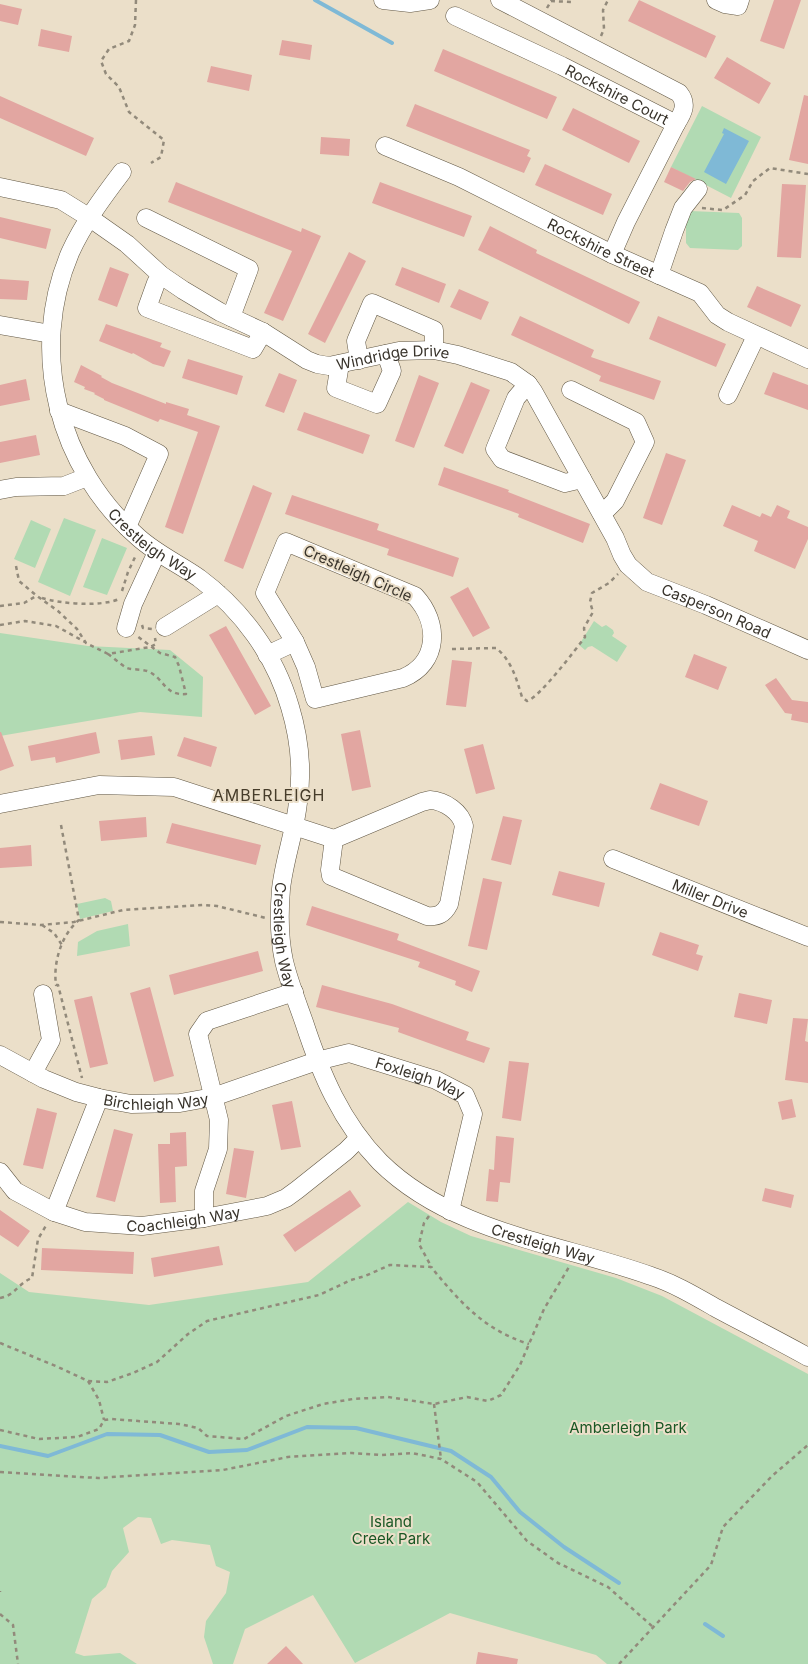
<svg xmlns="http://www.w3.org/2000/svg" width="808" height="1664" font-family="Inter,sans-serif">
<style>
.green{fill:#b1dab3}
.water{fill:#7fb9d6}
.lines{fill:none;stroke-linecap:round;stroke-linejoin:round}
.stream{stroke:#7fb9d6;stroke-width:4}
.building{fill:#e2a6a1}
.minor-casing{stroke:#615744;stroke-width:19}
.path{stroke:#928a7b;stroke-width:2.5;stroke-dasharray:4 4;stroke-linecap:butt}
.minor{stroke:#fff;stroke-width:18}
.labels{text-anchor:middle;dominant-baseline:central;stroke-width:4;stroke-linejoin:round;paint-order:stroke}
.street-label{font-size:15px;fill:#38332b;stroke:#ebdfc9}
.park-label{font-size:15px;fill:#195724;stroke:#ebdfc9}
.neighbourhood-label{font-size:16px;letter-spacing:1px;fill:#463c2a;stroke:#ebdfc9}
</style>
<rect width="100%" height="100%" fill="#ebdfc9"/>
<path class="green" d="M702 106 761 137 731 198 671 167Z
M690 211 739 213 742 218V246L738 250 690 248 686 243V215Z
M64 518 96 530 70 596 38 582Z
M31 520 51 529 35 568 14 559Z
M102 538 127 548 107 595 83 587Z
M594 621 602 627 606 625 613 630 614 633 612 636 627 646 617 662 592 646 588 647 585 650 579 645Z
M0 633 88 646 170 650 203 677 202 717 140 712 0 736Z
M105 898 111 901 113 911 80 919 77 904Z
M128 924 130 946 77 956 78 942 97 931Z
M408 1202 441 1222 471 1236 616 1278 662 1296 808 1374V1664H607L596 1655 450 1613 355 1663 313 1595 245 1629 233 1664H213L204 1637 206 1621 226 1593 230 1572 216 1566 210 1545 172 1540 161 1544 151 1518 138 1517 123 1528 129 1552 112 1571 106 1587 92 1599 75 1653 84 1656 120 1653 137 1664H0V1273L29 1292 149 1305 308 1282Z"/>
<path class="water" d="M724 128 749 141 726 184 704 172 724 134 722 133Z"/>
<g class="lines">
<path class="stream" d="M315 0 392 43
M0 1446 48 1456 107 1434 160 1435 209 1452 247 1450 307 1427 356 1428 451 1451 491 1477 520 1512 564 1547 619 1583
M705 1624 723 1636"/>
</g>
<path class="building" d="M639 0 716 36 706 58 628 21Z
M774 0H801L784 49 760 41Z
M0 4 22 9 18 25 0 21Z
M41 29 72 36 69 52 38 46Z
M282 40 312 45 310 60 279 55Z
M443 49 557 97 547 119 434 71Z
M727 57 771 83 759 104 714 78Z
M211 66 252 75 249 91 207 82Z
M804 95 808 96V164L789 160Z
M0 96 94 138 86 156 0 118Z
M415 104 530 150 527 156 531 158 524 173 406 126Z
M573 108 640 141 629 163 562 130Z
M321 137 350 139 349 156 320 154Z
M545 164 612 194 603 215 535 185Z
M671 167 696 179 690 182 683 191 664 182Z
M176 182 301 232 302 228 321 236 283 321 264 313 292 251 168 202Z
M380 182 472 216 464 237 372 203Z
M782 184 806 185 801 258 777 257Z
M0 217 51 229 46 249 0 238Z
M490 226 537 250 536 253 640 302 629 324 478 250Z
M349 252 366 261 325 343 308 334Z
M110 267 129 274 117 307 98 300Z
M402 267 446 284 439 303 395 285Z
M0 279 29 281 27 300 0 299Z
M757 286 801 305 791 327 747 307Z
M459 289 489 302 481 320 450 307Z
M520 316 594 350 591 357 661 381 654 400 599 381 601 376 511 335Z
M658 316 726 344 716 367 649 339Z
M106 324 162 343 160 347 171 351 164 367 153 364 133 353 132 354 99 341Z
M188 359 243 376 237 395 182 378Z
M81 365 102 376 101 377 112 383 166 404V402L189 409 187 415 220 426 183 534 165 527 198 432 160 419 158 422 104 400V399L94 394 95 393 84 389 85 387 74 382Z
M773 372 808 385V410L764 394Z
M279 373 297 380 284 413 265 406Z
M419 375 439 383 414 448 395 441Z
M26 379 30 400 0 406V385Z
M471 382 490 390 463 454 444 446Z
M304 412 370 435 363 454 297 430Z
M36 435 40 455 0 463V442Z
M666 453 686 460 662 525 643 518Z
M444 467 509 490 508 492 590 524 583 543 518 517 519 514 438 485Z
M253 485 272 493 243 569 224 561Z
M292 495 379 524 377 530 459 558 453 577 387 555 389 549 285 514Z
M732 505 760 517 762 513 771 517 777 505 790 511 787 518 808 527V539L795 569 754 551 758 541 723 526Z
M468 587 490 628 473 637 450 597Z
M226 626 271 706 255 715 209 635Z
M694 654 727 667 718 690 685 677Z
M452 660 472 662 466 707 446 705Z
M776 678 792 700 808 702V723L791 720 792 714 785 713 765 685Z
M360 730 371 787 352 791 341 734Z
M0 732H1L14 766 0 771Z
M96 732 100 753 56 763 55 757 31 761 28 746Z
M152 736 155 755 121 760 118 740Z
M184 737 217 747 211 767 177 756Z
M483 744 495 789 476 794 464 749Z
M660 783 708 801 699 826 650 809Z
M503 816 522 820 511 865 491 860Z
M146 817 147 837 101 841 99 821Z
M172 823 261 845 256 865 166 843Z
M31 845 32 866 0 868V848Z
M559 871 605 883 599 907 552 895Z
M483 878 502 882 487 950 468 946Z
M312 906 399 934 397 940 480 971 472 992 455 985 456 981 418 967 420 962 306 925Z
M660 932 699 945 696 954 703 956 698 971 652 955Z
M258 951 263 971 174 995 169 975Z
M322 985 392 1004 469 1032 466 1040 490 1048 484 1063 398 1032 399 1028 316 1007Z
M150 987 174 1076 154 1082 130 993Z
M739 993 772 1000 767 1024 734 1017Z
M92 996 108 1064 90 1068 74 1000Z
M793 1018 808 1019 805 1041 808 1042V1083L785 1080Z
M509 1061 529 1063 521 1121 502 1118Z
M792 1099 796 1117 782 1120 778 1102Z
M292 1101 301 1147 281 1150 272 1105Z
M37 1108 57 1113 43 1169 23 1165Z
M114 1129 133 1134 115 1202 96 1197Z
M186 1132 187 1166 175 1167 176 1202 160 1203 158 1144H170V1133Z
M496 1136 514 1138 510 1183 500 1182 498 1202 486 1201 489 1169 494 1170Z
M234 1148 254 1151 246 1198 226 1194Z
M765 1188 794 1195 791 1208 762 1201Z
M350 1190 361 1206 295 1252 283 1235Z
M0 1210 30 1231 18 1247 0 1235Z
M219 1246 223 1265 154 1277 151 1258Z
M42 1248 134 1252 133 1274 41 1270Z
M286 1646 303 1664H267Z
M478 1652 518 1659 517 1664H476Z"/>
<g class="lines">
<defs>
<g id="minor">
<path d="M383 0 410 3 430 0"/>
<path d="M500 0 679 93C688 104 683 113 676 124"/>
<path d="M716 0 725 4 738 6 740 0"/>
<path id="s1" d="M455 16 562 66 676 124 626 222 612 254"/>
<path id="s2" d="M385 146 459 177 612 254 700 293 717 315 728 322 808 359"/>
<path id="s3" d="M122 172C103 197 83 224 70 253 28 352 58 468 139 538 157 554 179 564 199 578 242 610 275 655 290 707 300 740 303 776 297 810 293 837 284 862 281 889 279 913 279 938 284 961 289 982 297 1002 304 1022 321 1074 341 1122 380 1162 452 1233 559 1243 651 1276 673 1283 695 1296 716 1308 746 1324 777 1340 808 1357"/>
<path id="s4" d="M0 187 61 200 90 218 127 244 161 275 183 290 220 312 263 332 307 360 317 364 329 366 399 351 434 350 458 355 511 372 528 384 533 391 615 538 622 555 628 565 647 582 706 605 808 650"/>
<path d="M146 218 249 269 231 317"/>
<path d="M161 275 156 283 147 308 253 349 263 332"/>
<path d="M659 275 674 231 683 208 698 189"/>
<path d="M0 325 51 334"/>
<path d="M359 360 356 341 372 303 434 330V350"/>
<path d="M340 364 336 388 377 404 392 371 386 354"/>
<path d="M528 384 516 398 495 449 502 459 565 483 582 479"/>
<path d="M571 390 636 422 645 442 615 501 602 514"/>
<path d="M728 395 756 336"/>
<path d="M59 411 125 436 159 454 127 527"/>
<path d="M0 490 16 487 64 486 87 477"/>
<path d="M286 542 415 596C440 623 439 663 403 678L315 699 306 667 295 642 265 593Z"/>
<path d="M165 627 218 594"/>
<path d="M126 628 133 604 157 552"/>
<path d="M267 655 295 642"/>
<path d="M430 800C445 801 461 812 464 826L449 904C444 914 438 917 427 916L331 876 330 870 334 839 422 802Z"/>
<path d="M0 804 99 785 174 787 334 839"/>
<path id="s5" d="M613 859 808 937"/>
<path id="s6" d="M0 1055 44 1079 76 1092 99 1098 131 1104 180 1103 213 1097 317 1061 349 1053 436 1080 465 1095 473 1114 450 1211"/>
<path d="M33 1073 51 1040 43 994"/>
<path id="s7" d="M0 1172 15 1191 54 1212 85 1222 142 1226 204 1218 267 1206 286 1198 297 1190 346 1151 359 1138"/>
<path d="M54 1212 99 1098"/>
<path d="M204 1218V1191L218 1149 219 1120 198 1034 207 1021 294 992"/>
</g>
</defs>
<use href="#minor" class="minor-casing"/>
<path class="path" d="M136 0 135 25 129 41 109 49 101 61 106 74 119 87 129 112 164 140 161 157 151 163
M547 8 551 1 571 2 573 0
M601 36 604 29 603 10 608 0
M702 208 723 210 745 195 753 181 770 168 808 174
M16 566 19 581 37 596 58 611 77 629 86 643 108 654 150 647 156 644 155 638
M122 591 128 572 136 555
M42 598C61 604 101 607 119 599
M0 606 24 603 36 596
M0 625 25 621 56 626 85 642
M142 625 143 628 152 629
M452 649 496 648C512 661 516 678 522 697L527 701C539 698 576 649 585 637L584 628 593 612 590 602 592 593 609 583 618 574
M108 654C114 658 121 665 127 668 133 670 141 669 147 671 164 677 164 696 186 694L179 666 175 657 160 653 137 636
M61 825 79 920C61 935 53 963 56 985H58L82 1078
M0 922 41 925 74 922 123 910 203 905 217 906 266 918
M42 925 54 933 62 945
M429 1216 424 1223 419 1244 432 1268
M0 1298C16 1295 17 1284 32 1278L38 1239 47 1224
M0 1343 58 1367 88 1381 107 1382 133 1373 157 1362 188 1334 207 1321 319 1295 351 1280 365 1276 390 1265 431 1267C460 1302 484 1330 529 1344
M88 1381 99 1400 104 1420
M434 1404 441 1459
M0 1430 39 1439 77 1437 99 1429 104 1420 111 1419 179 1424 198 1428 207 1436 244 1439 286 1416 323 1404 353 1399 388 1397 434 1404 467 1397 488 1401 501 1395 520 1365 544 1309 569 1267
M0 1472 98 1478 223 1470 288 1457 352 1453 382 1455 412 1453 441 1459 477 1482 527 1541 558 1563 608 1587 653 1627
M0 1591V1592
M0 1614 13 1625 18 1664
M619 1664 711 1565 723 1527 772 1476 808 1445"/>
<use href="#minor" class="minor"/>
</g>
<g class="labels">
<g class="street-label">
<text stroke="none"><textPath href="#s1" startOffset="180">Rockshire Court</textPath></text>
<text stroke="none"><textPath href="#s2" startOffset="239">Rockshire Street</textPath></text>
<text stroke="none"><textPath href="#s4" startOffset="445">Windridge Drive</textPath></text>
<text stroke="none"><textPath href="#s3" startOffset="424">Crestleigh Way</textPath></text>
<text transform="translate(358 573) rotate(24)">Crestleigh Circle</text>
<text stroke="none"><textPath href="#s4" startOffset="895">Casperson Road</textPath></text>
<text stroke="none"><textPath href="#s5" startOffset="105">Miller Drive</textPath></text>
<text stroke="none"><textPath href="#s3" startOffset="874">Crestleigh Way</textPath></text>
<text stroke="none"><textPath href="#s6" startOffset="442">Foxleigh Way</textPath></text>
<text stroke="none"><textPath href="#s6" startOffset="166">Birchleigh Way</textPath></text>
<text stroke="none"><textPath href="#s7" startOffset="200">Coachleigh Way</textPath></text>
<text stroke="none"><textPath href="#s3" startOffset="1309">Crestleigh Way</textPath></text>
</g>
<g class="park-label">
<text x="628" y="1427">Amberleigh Park</text>
<text x="391" y="1521">Island<tspan x="391" dy="17">Creek Park</tspan></text>
</g>
<g class="neighbourhood-label">
<text x="269" y="795">AMBERLEIGH</text>
</g>
</g>
</svg>
